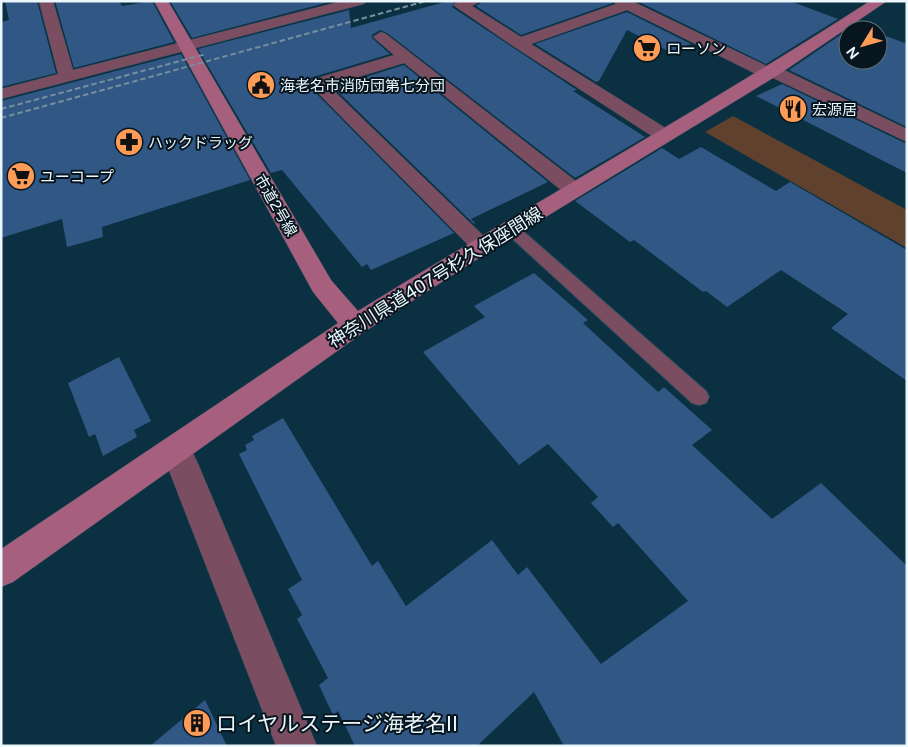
<svg xmlns="http://www.w3.org/2000/svg" width="908" height="747" font-family="'Public Sans','Noto Sans JP',sans-serif">
<style>
.green{fill:#5f412e}
.building{fill:#315784}
.lines{fill:none;stroke-linecap:round;stroke-linejoin:round}
.lane-casing{stroke:#2a4c5b;stroke-width:2}
.street-casing{stroke:#2a4c5b;stroke-width:1}
.secondary-casing{stroke:#2a4c5b;stroke-width:1}
.lane{fill:#7a4d60;fill-rule:evenodd}
.street{fill:#7a4d60;fill-rule:evenodd}
.secondary{fill:#a65f7d;fill-rule:evenodd}
.rail{stroke:#768f9c;stroke-width:2;stroke-dasharray:5.5 3;stroke-linecap:butt}
.labels{text-anchor:middle;dominant-baseline:central;stroke-width:4;stroke-linejoin:round;paint-order:stroke}
.far-poi-label{font-size:15px;fill:#ebf6fd;stroke:#07161e;text-anchor:start}
.far-street-label{font-size:15px;fill:#ebf6fd;stroke:#07161e}
.street-label{font-size:18px;fill:#ebf6fd;stroke:#07161e}
.near-poi-label{font-size:21px;fill:#ebf6fd;stroke:#07161e;text-anchor:start}
</style>
<rect width="100%" height="100%" fill="#0a3041"/>
<path class="green" d="M733 116 907 210V248L705 132Z"/>
<path class="building" d="M5 1H37L56 73 1 87V22L9 20Z
M55 1H119L122 6 152 1 174 42 74 68Z
M170 1H333L192 38Z
M448 1H455L452 7 577 90 573 91 645 137 575 178 387 33 380 30 372 35V38L390 54 310 78 307 84 454 233 371 270 367 264 362 267 282 170 271 173 198 49 349 10 351 28Z
M483 1H611L613 3 521 35 476 6Z
M637 1H790L838 19 766 64Z
M627 12 691 44 670 52 627 30 599 81 596 82 535 44Z
M855 25 869 30H848V60H878V33L907 44V127L789 70Z
M181 54 250 180 102 227 103 237 67 247 62 219 1 238V101Z
M404 65 548 182 471 219 475 223 474 224 333 87Z
M782 84 907 144V173L756 96Z
M701 147 776 191 790 182 907 250V381L831 328 848 314 781 270 727 307 706 291 703 292 634 240 630 242 575 201 662 148 679 159Z
M534 273 588 320 583 323 658 392 664 387 712 430 692 445 772 519 821 483 907 566V746H564L534 692 477 746H355L338 711 333 715 319 685 328 678 297 619 302 615 288 589 302 580 239 454 247 450 245 445 254 440 252 436 283 418 372 566 378 561 406 606 492 540 518 575 527 567 601 664 688 601 618 523 613 527 591 503 598 497 548 444 519 465 423 352 485 317 474 306Z
M119 357 151 421 134 430 137 437 103 456 95 434 89 437 68 383Z
M205 700 227 746H150Z"/>
<g class="lines">
<defs>
<path id="lane" d="M510 223 515 224 706 391 709 397 706 403 699 405 692 403 505 232 502 228 505 224Z"/>
<path id="street" d="M39 1H53L73 70 342 1H366L364 4 1 99V89L58 74Z
M481 1 472 6 521 37 616 4 613 1H632L769 67H778L907 129V142L771 77H762L627 10 531 44 672 132 674 136 672 140H658L513 46 453 5 458 1Z
M381 32 386 34 581 185 584 190 581 195 574 197 567 195 404 63 329 86 493 245 490 251 482 253 474 251 309 84 311 80 394 55 373 37Z
M176 436 187 440 199 466 317 746H276L161 450 165 440Z"/>
<path id="secondary" d="M154 1H168L331 280 358 311C528 206 702 109 870 1H887L778 75 490 251 364 332 13 582 1 587V549L338 323 313 292Z"/>
</defs>
<use href="#lane" class="lane-casing"/>
<use href="#street" class="street-casing"/>
<use href="#secondary" class="secondary-casing"/>
<use href="#lane" class="lane"/>
<use href="#street" class="street"/>
<use href="#secondary" class="secondary"/>
<path class="rail" d="M1 109 206 54
M1 118 426 1"/>
</g>
<defs>
<symbol id="supermarket-disc" viewBox="-11 -11 22 22"><circle r="9.5" fill="#fe9c57" stroke="#07161e"/><path d="M-6-5.5h2.5l.6 2H6L4.5 2H-2.5L-4.4-4H-6ZM-1.5 3.2a1.3 1.3 0 1 0 .1 0ZM3 3.2a1.3 1.3 0 1 0 .1 0Z" fill="#111"/></symbol>
<symbol id="civic-disc" viewBox="-11 -11 22 22"><circle r="9.5" fill="#fe9c57" stroke="#07161e"/><path d="M-.6-6.5H3V-4.5H.6V-3L4-1V1h2V6H-6V1h2V-1L-.6-3ZM-1.2 2.5V6h2.4V2.5Z" fill="#111"/></symbol>
<symbol id="restaurant-disc" viewBox="-11 -11 22 22"><circle r="9.5" fill="#fe9c57" stroke="#07161e"/><path d="M-5-6h1v4h1v-4h1v4h1v-4h1v5L-1.5 .5V6h-2V.5L-5-1ZM5-6V6H3V1.5H1.5Q1.5-4 5-6Z" fill="#111"/></symbol>
<symbol id="pharmacy-disc" viewBox="-11 -11 22 22"><circle r="9.5" fill="#fe9c57" stroke="#07161e"/><path d="M-2-6h4v4h4v4h-4v4h-4v-4h-4v-4h4Z" fill="#111"/></symbol>
<symbol id="building-disc" viewBox="-11 -11 22 22"><circle r="9.5" fill="#fe9c57" stroke="#07161e"/><path d="M-4-6H4V6H1V3H-1V6H-4ZM-2.5-4.3h1.7v1.8h-1.7ZM.8-4.3h1.7v1.8H.8ZM-2.5-1h1.7V.8h-1.7ZM.8-1h1.7V.8H.8Z" fill="#111"/></symbol>
</defs>
<g fill-rule="evenodd">
<use href="#supermarket-disc" x="631" y="32" width="32" height="32"/>
<use href="#civic-disc" x="245" y="69" width="32" height="32"/>
<use href="#restaurant-disc" x="777" y="93" width="32" height="32"/>
<use href="#pharmacy-disc" x="113" y="126" width="32" height="32"/>
<use href="#supermarket-disc" x="5" y="160" width="32" height="32"/>
<use href="#building-disc" x="181" y="707" width="32" height="32"/>
</g>
<g class="labels">
<g class="far-poi-label">
<text x="666" y="48">ローソン</text>
<text x="280" y="85">海老名市消防団第七分団</text>
<text x="812" y="109">宏源居</text>
<text x="148" y="142">ハックドラッグ</text>
<text x="40" y="176">ユーコープ</text>
</g>
<g class="far-street-label">
<text transform="translate(276 205) rotate(60)">市道2号線</text>
</g>
<g class="street-label">
<text transform="translate(435 277) rotate(-32)">神奈川県道407号杉久保座間線</text>
</g>
<g class="near-poi-label">
<text x="216" y="723">ロイヤルステージ海老名II</text>
</g>
</g>
<rect width="908" height="747" fill="none" stroke="#ebf6fd" stroke-width="5"/>
<g transform="translate(863 45) rotate(233)"><circle r="24" fill="#07161e" stroke="#627077"/>
<path d="M0-4L9 19L0 12L-9 19Z" fill="#fe9c57"/>
<text y="-8" font-size="14" font-weight="bold" text-anchor="middle" fill="#ebf6fd">N</text>
</g>
</svg>
